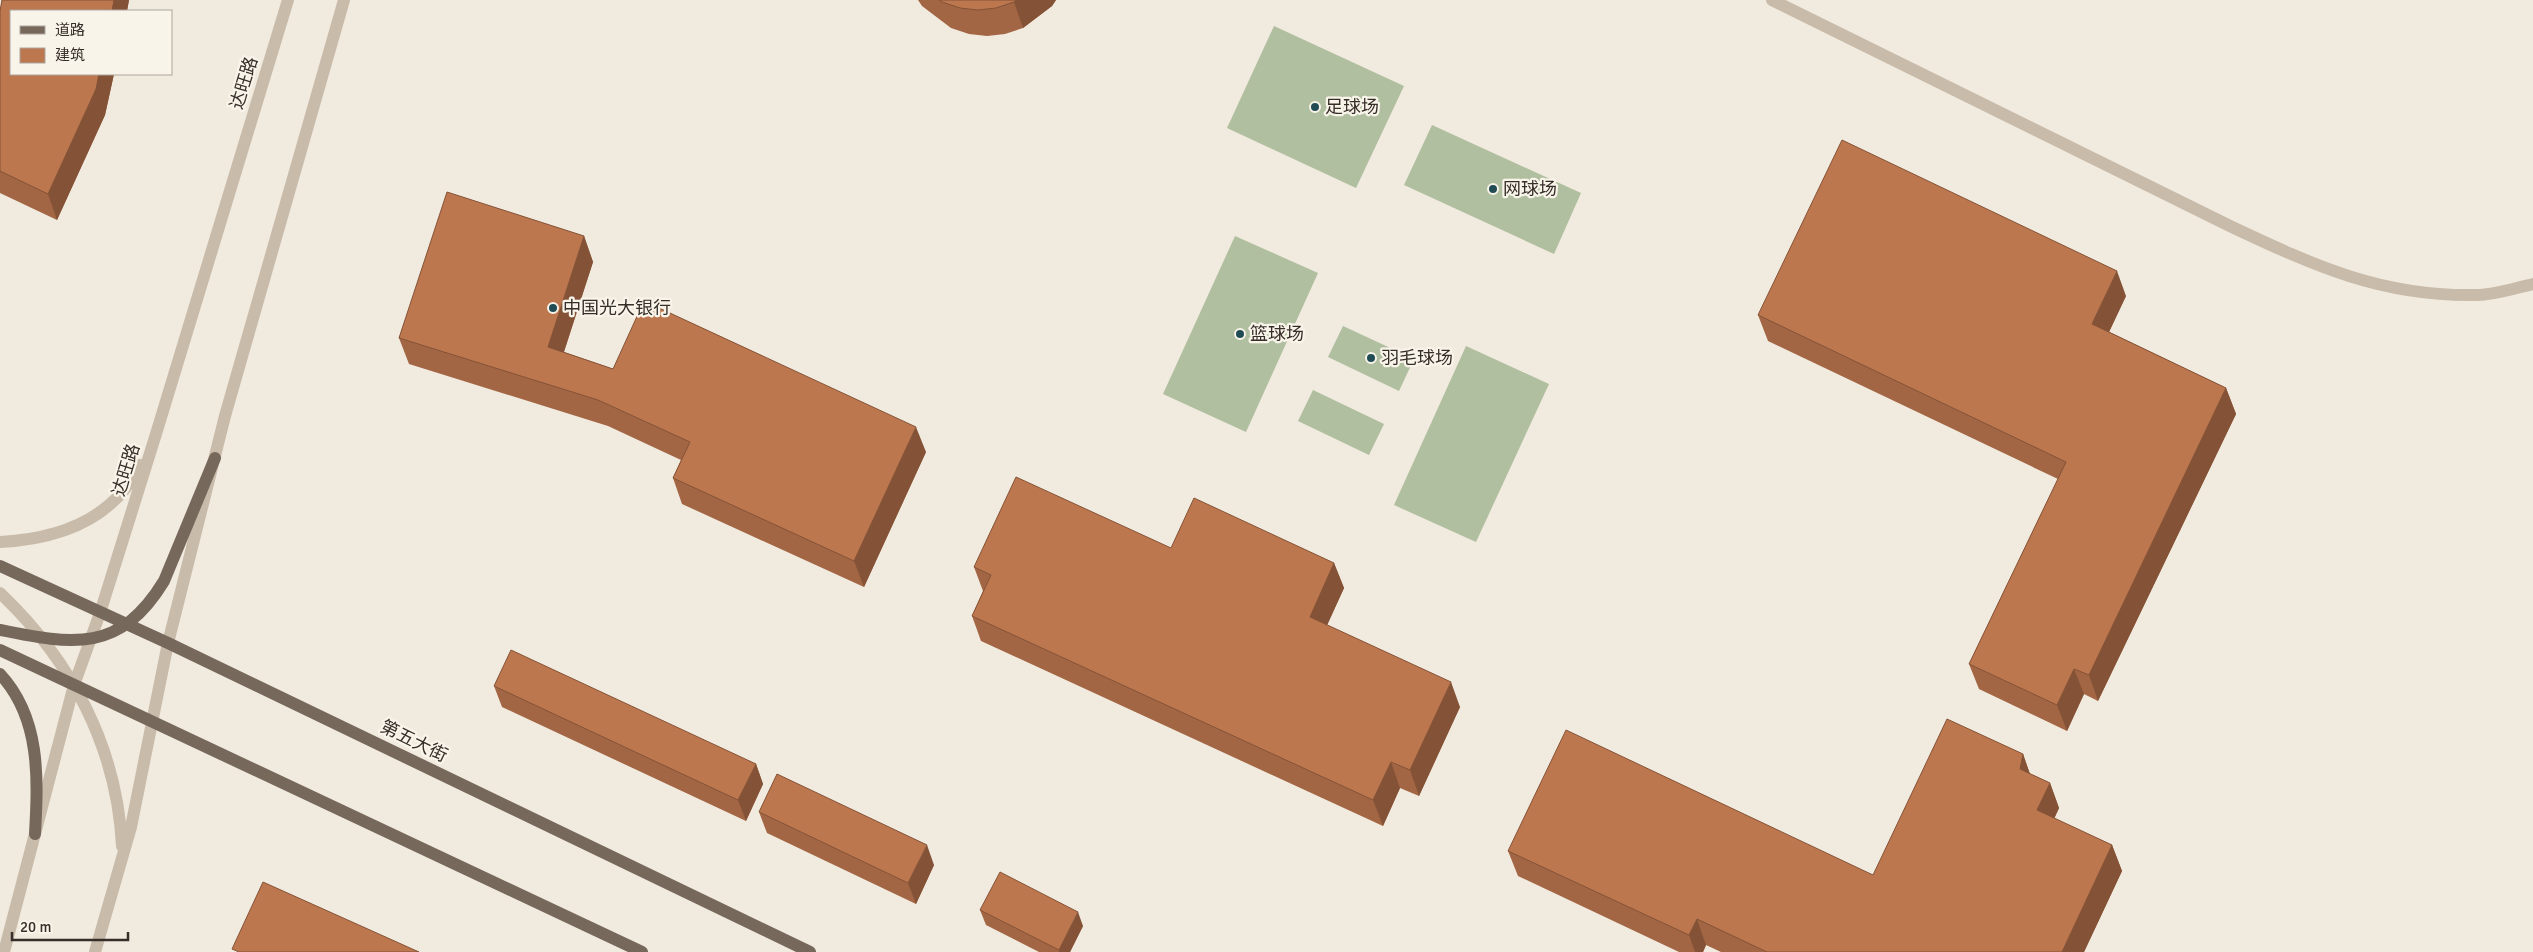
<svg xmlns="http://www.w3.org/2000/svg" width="2533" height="952" font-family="Signika,'Noto Sans SC',sans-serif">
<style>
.pitch{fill:#b0bf9f}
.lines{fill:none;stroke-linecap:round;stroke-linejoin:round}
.minor{stroke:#c8bbaa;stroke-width:12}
.major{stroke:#77685c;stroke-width:12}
.wall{fill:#a36644}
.shaded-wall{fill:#845337}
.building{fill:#bd774f;stroke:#845337}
.poi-dot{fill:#224c55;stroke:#f9f4ea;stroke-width:2}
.labels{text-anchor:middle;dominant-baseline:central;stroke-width:4.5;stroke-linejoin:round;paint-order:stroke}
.street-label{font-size:18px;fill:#362f29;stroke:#f9f4ea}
.poi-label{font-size:18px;fill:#362f29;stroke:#f9f4ea;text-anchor:start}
</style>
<rect width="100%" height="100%" fill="#f1eade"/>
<path class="pitch" d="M1274 26 1404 86 1356 188 1227 128Z
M1432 125 1581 193 1554 254 1404 185Z
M1235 236 1318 273 1246 432 1163 394Z
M1343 326 1414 359 1399 391 1328 357Z
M1466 346 1549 384 1476 542 1394 505Z
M1313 390 1384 424 1369 455 1298 421Z"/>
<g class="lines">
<path class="minor" d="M1772 0 2232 227C2315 266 2382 297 2477 295 2495 295 2515 288 2533 284
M0 542C58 539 113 520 140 465
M0 593C72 661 117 748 122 846
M4 952 74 685 100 613 156 434 288 0
M95 952 131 827 168 643 225 416 344 0"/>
<path class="major" d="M0 566 168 643 810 952
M0 630C74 645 120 653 164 581L215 458
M0 650 642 952
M0 674C41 718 38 779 35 834"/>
</g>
<path class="wall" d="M2 0H129L127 11 11 74H114L105 115 57 220 0 193V11Z
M918 0H1056L1052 6 1023 28 1005 34 987 36 969 34 951 28 922 6Z
M584 236 593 262 564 352 613 369 926 452 864 587 682 504 673 478 681 460 608 426 409 364 399 338Z
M2126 296 2109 332 2226 388 2236 414 2098 701 2084 694 2067 731 1979 689 1969 664 2058 479 1768 341 1758 315Z
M1171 548 1334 563 1344 588 1327 625 1460 707 1419 796 1400 788 1383 826 981 641 972 616 983 591 974 567Z
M494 686 756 764 763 784 746 821 502 707Z
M2023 754 2030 774 2050 783 2059 808 2054 819 2112 845 2122 871 2084 952H1721L1706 945 1703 952H1679L1518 876 1508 851 1873 875Z
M759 812 934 865 916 904 767 833Z
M980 910 1083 926 1070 952H1039L986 925Z"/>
<path class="shaded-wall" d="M114 0H129L127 11H112Z
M1016 0H1056L1052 6 1023 28 1014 2Z
M99 74H114L105 115 57 220 48 194Z
M584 236 593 262 557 373 548 347Z
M2117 271 2126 296 2101 349 2092 324Z
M2226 388 2236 414 2098 701 2089 675Z
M916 427 926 452 864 587 854 561Z
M1334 563 1344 588 1319 643 1310 617Z
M2074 669 2084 694 2067 731 2057 705Z
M1451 682 1460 707 1419 796 1410 770Z
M2023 754 2032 780 2020 769Z
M1391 762 1400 788 1383 826 1373 800Z
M756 764 763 784 746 821 738 800Z
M2050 783 2059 808 2046 836 2037 810Z
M927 845 934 865 916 904 908 883Z
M2112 845 2122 871 2084 952H2062Z
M1078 912 1083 926 1070 952H1059V950Z
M1697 919 1706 945 1703 952H1695L1689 935Z"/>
<path class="building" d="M2 0H114L112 11H11V74H99L96 89 48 194 0 171V11Z
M939 0H1016L1014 2 996 8 978 10 960 8 942 2Z
M1842 140 2117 271 2092 324 2226 388 2089 675 2074 669 2057 705 1969 664 2066 462 1758 315Z
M447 192 584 236 548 347 613 369 644 301 916 427 854 561 673 478 690 442 598 400 399 338Z
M1016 477 1171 548 1194 498 1334 563 1310 617 1451 682 1410 770 1391 762 1373 800 972 616 991 575 974 567Z
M511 650 756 764 738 800 494 686Z
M1947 719 2023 754 2020 769 2050 783 2037 810 2112 845 2062 952H1767L1697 919 1689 935 1508 851 1566 730 1873 875Z
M777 774 927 845 908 883 759 812Z
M1000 872 1078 912 1059 950 980 910Z
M263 882 419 952H239L232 949Z"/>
<g class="poi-dot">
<circle cx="1315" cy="107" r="5"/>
<circle cx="1493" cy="189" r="5"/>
<circle cx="553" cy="308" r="5"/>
<circle cx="1240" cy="334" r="5"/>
<circle cx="1371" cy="358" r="5"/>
</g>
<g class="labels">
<g class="street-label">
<text transform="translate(244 83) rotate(-73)">达旺路</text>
<text transform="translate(126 470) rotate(-73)">达旺路</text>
<text transform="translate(414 741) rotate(26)">第五大街</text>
</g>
<g class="poi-label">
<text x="1325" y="107">足球场</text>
<text x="1503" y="189">网球场</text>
<text x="563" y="308">中国光大银行</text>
<text x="1250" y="334">篮球场</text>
<text x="1381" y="358">羽毛球场</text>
</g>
</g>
<rect x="10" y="10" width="162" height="65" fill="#f9f4ea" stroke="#aba59d"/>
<rect x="20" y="26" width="25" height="8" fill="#77685c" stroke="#aba59d"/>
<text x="55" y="35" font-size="15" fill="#362f29">道路</text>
<rect x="20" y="48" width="25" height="15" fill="#bd774f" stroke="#aba59d"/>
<text x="55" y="60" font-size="15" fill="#362f29">建筑</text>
<path d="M12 932v8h116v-8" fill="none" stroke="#362f29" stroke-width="2.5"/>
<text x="20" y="932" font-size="15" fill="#362f29" stroke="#f9f4ea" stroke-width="4" paint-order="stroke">20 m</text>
</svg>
